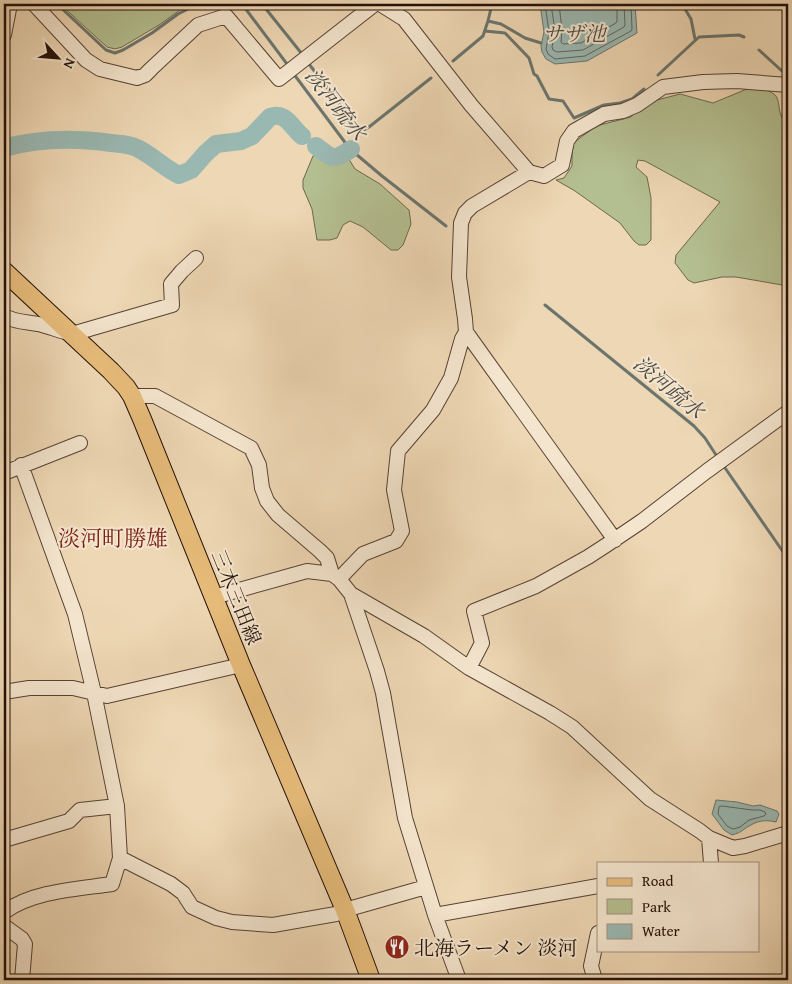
<svg xmlns="http://www.w3.org/2000/svg" width="792" height="984" font-family="'Gentium Book Plus','Noto Serif JP',serif">
<style>
.green{fill:#b4bf91;stroke:#6c684c}
.water{fill:#9ab8b2;stroke:#6b756e}
.lines{fill:none;stroke-linecap:round;stroke-linejoin:round}
.shore{stroke:#5f645d;stroke-width:1}
.stream{stroke:#6b756e;stroke-width:3}
.river{stroke:#9ab8b2;stroke-width:18}
.minor-casing{stroke:#564233;stroke-width:16}
.major-casing{stroke:#241008;stroke-width:20}
.minor{stroke:#f4e5ce;stroke-width:14}
.major{stroke:#e7bc7a;stroke-width:18}
.labels{text-anchor:middle;dominant-baseline:central;stroke-width:4;stroke-linejoin:round;paint-order:stroke}
.street-label{font-size:20px;fill:#241008;stroke:#f4e5ce}
.poi-label{font-size:20px;fill:#241008;stroke:#f4e5ce;text-anchor:start}
.water-label{font-size:21px;font-style:italic;fill:#4d4b44;stroke:#f4e5ce}
.quarter-label{font-size:22px;fill:#7a1f14;stroke:#f4e5ce}
</style>
<rect width="100%" height="100%" fill="#eed7b4"/>
<filter id="stains"><feTurbulence type="fractalNoise" baseFrequency=".004" numOctaves="4"/><feColorMatrix values="0 0 0 0 .2 0 0 0 0 .09 0 0 0 0 .02 0 0 0 .5 -.17"/></filter>
<radialGradient id="worn" r=".72"><stop offset=".6" stop-color="#630" stop-opacity="0"/><stop offset="1" stop-color="#630" stop-opacity=".3"/></radialGradient>
<path class="green" d="M60 4H195L180 10 159 25 122 47 115 49 107 47Z
M762 88C766 90 771 92 774 94 781 100 777 111 783 119L788 118V286L736 277H722L694 283 688 280 675 263 676 255 720 202 645 161 638 160 636 167 647 177 651 198V240L646 245H639L634 241 620 223 575 191 556 180 564 178 572 166V144L596 126 631 117 637 111 657 100 680 94 713 103 747 89Z
M342 148 355 169 380 184 409 210 411 224 403 245 398 250H391L363 227 350 221 343 225 337 238 330 240H317L312 209 303 188V180L313 156Z"/>
<path class="water" d="M540 4H635L637 33 587 61 555 64 546 59 542 52 541 46 544 32Z
M716 800 737 802 753 806 760 805 777 811 779 814 776 822C768 820 759 820 751 825 743 829 743 832 732 835L724 830 712 814Z"/>
<g class="lines">
<path class="shore" d="M545 4 549 32 546 49 548 54 555 59 585 56 631 31 632 29 631 4
M551 4 555 31 552 47 553 50 557 52 583 50 624 27 625 25 624 4
M559 4 562 30 561 42 563 44 581 43 616 23 617 21V4
M722 806 752 810H760L765 812 766 814 764 816 749 820 740 827 733 829 727 826 718 814 719 807Z"/>
<path class="stream" d="M57 4 106 50 115 53 123 50 152 33 178 14 196 5 202 4
M242 4 290 68
M262 4 302 54
M682 4 691 19 695 39
M488 21 501 24 525 38 541 43
M485 31 505 33 529 58 534 74 537 76 549 99 563 101 574 118 604 105 620 103 632 99 644 89
M759 50 782 71 788 73
M453 61 483 36 488 21 492 4
M309 64 339 103 353 127 356 130 362 131 369 127 431 78
M293 73 350 149 382 176 446 226
M658 75 699 37 739 35 744 37
M545 305 694 426 705 438 718 458
M723 465 788 559"/>
<path class="river" d="M316 146C333 159 333 161 351 149
M4 148C39 138 75 138 111 143 120 144 129 144 137 148 152 155 164 168 179 175L191 170 205 154 216 144 241 141 252 136 270 117C286 111 291 127 302 136"/>
<defs>
<path id="minor" d="M34 4 86 60 100 69 137 78 145 75 152 68 198 25 226 16 279 79 375 4
M380 4 404 19 471 105 529 172 544 176 562 165 567 141 574 131 604 114 623 111 637 105 663 87 703 82 737 81 788 85
M4 35 10 4
M4 316C15 322 26 322 38 324 50 327 60 331 72 334L172 305 171 284 182 271 196 258
M466 332 615 540
M132 396H155L251 448 259 465 262 488 267 501 278 515 320 551 327 558 332 574
M4 473 80 443
M339 579 363 554 396 541 402 531 394 490 398 451 433 410 451 378 462 339 466 332 465 319 459 277 461 223 465 213 472 206 529 172
M351 594 424 636 469 668 550 713 572 727 650 799 700 831 709 838 733 848 745 846 788 833
M214 597 307 571 332 574 339 579 351 594 377 671 383 693 405 818 435 915 459 980
M469 668 482 643 474 611 536 586 588 557 608 544 642 521 707 471 788 412
M4 692 29 688H73L107 696 241 665
M709 838 711 863
M4 840 69 821 80 810 117 806
M120 858 171 884 183 893 192 907 216 918 232 922 273 925 336 914 345 910 426 887
M4 912C33 891 77 889 112 884L120 858 117 806 94 693 75 614 21 465
M435 915 598 886
M4 926 22 939 25 944 22 980
M595 980 591 966 598 933"/>
<path id="major" d="M4 271 111 371 126 387 132 396 142 419 241 665 345 910 371 980"/>
</defs>
<use href="#minor" class="minor-casing"/>
<use href="#major" class="major-casing"/>
<use href="#minor" class="minor"/>
<use href="#major" class="major"/>
</g>
<defs>
<symbol id="restaurant-disc" viewBox="-11 -11 22 22"><circle r="9.5" fill="#8f2418" stroke="#f4e5ce"/><path d="M-5-6h1v4h1v-4h1v4h1v-4h1v5L-1.5 .5V6h-2V.5L-5-1ZM5-6V6H3V1.5H1.5Q1.5-4 5-6Z" fill="#fff"/></symbol>
</defs>
<g fill-rule="evenodd">
<use href="#restaurant-disc" x="383" y="933" width="28" height="28"/>
</g>
<g class="labels">
<g class="street-label">
<text transform="translate(237 597) rotate(68)">三木三田線</text>
</g>
<g class="poi-label">
<text x="414" y="947">北海ラーメン 淡河</text>
</g>
<g class="water-label">
<text x="574" y="33">サザ池</text>
<text transform="translate(336 104) rotate(52)">淡河疏水</text>
<text transform="translate(669 387) rotate(40)">淡河疏水</text>
</g>
<g class="quarter-label">
<text x="113" y="538">淡河町勝雄</text>
</g>
</g>
<rect width="792" height="984" fill="none" stroke="#eed7b4" stroke-width="20"/>
<rect x="5" y="5" width="782" height="974" fill="none" stroke="#241008" stroke-width="2.5"/>
<rect x="10" y="10" width="772" height="964" fill="none" stroke="#241008"/>
<rect x="597" y="862" width="162" height="90" fill="#f4e5ce" stroke="#a1907f"/>
<rect x="607" y="878" width="25" height="8" fill="#e7bc7a" stroke="#a1907f"/>
<text x="642" y="886" font-size="15" fill="#241008">Road</text>
<rect x="607" y="899" width="25" height="15" fill="#b4bf91" stroke="#a1907f"/>
<text x="642" y="912" font-size="15" fill="#241008">Park</text>
<rect x="607" y="924" width="25" height="15" fill="#9ab8b2" stroke="#a1907f"/>
<text x="642" y="936" font-size="15" fill="#241008">Water</text>
<g transform="translate(58 58) rotate(116)" stroke="#f4e5ce" stroke-width="4" paint-order="stroke">
<path d="M0-4L9 19L0 12L-9 19Z" fill="#241008"/>
<text y="-8" font-size="14" font-weight="bold" text-anchor="middle" fill="#241008">N</text>
</g>
<rect width="100%" height="100%" filter="url(#stains)"/>
<rect width="100%" height="100%" fill="url(#worn)"/>
</svg>
